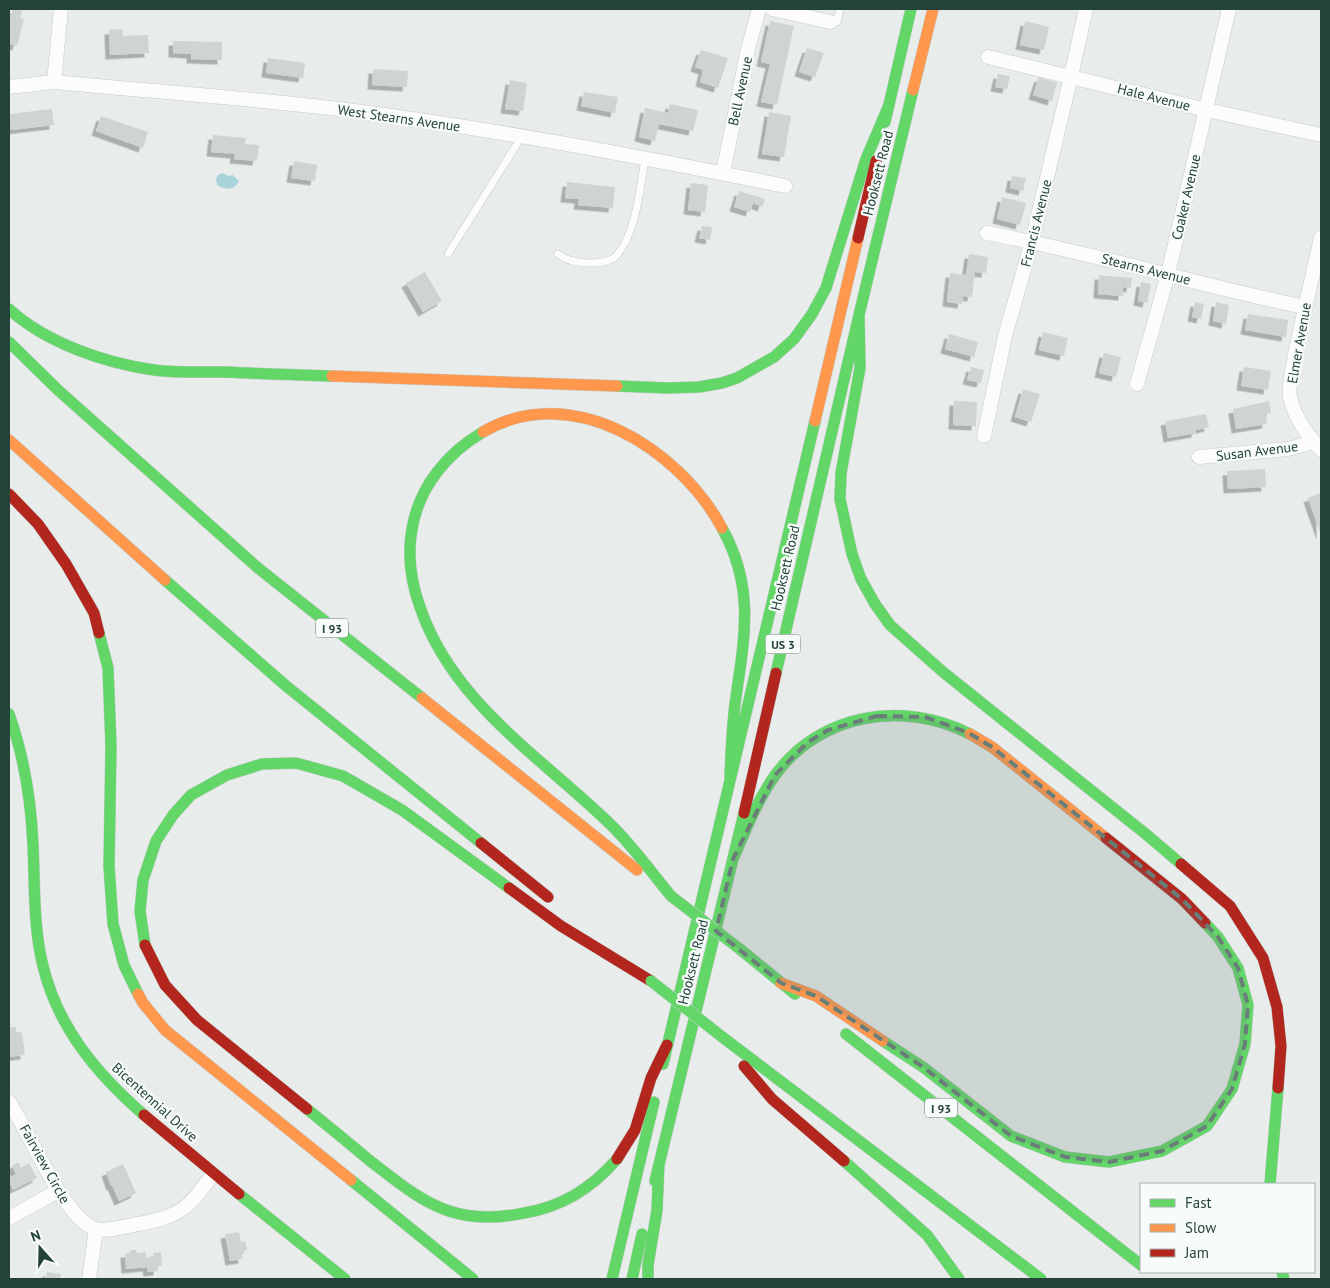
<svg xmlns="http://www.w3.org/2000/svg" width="1330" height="1288" font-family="'PT Sans',sans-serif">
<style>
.water{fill:#a9d4db}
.building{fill:#cfd4d2;filter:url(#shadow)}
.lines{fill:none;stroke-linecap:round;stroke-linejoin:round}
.lane-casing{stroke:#c5cac8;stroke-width:8}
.street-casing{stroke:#c5cac8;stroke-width:15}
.fast-casing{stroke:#c3cbc8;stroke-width:12}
.slow-casing{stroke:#c3cbc8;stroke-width:12}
.jam-casing{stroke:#c3cbc8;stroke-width:12}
.lane{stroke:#fcfcfc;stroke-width:7}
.street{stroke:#fcfcfc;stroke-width:14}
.fast{stroke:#63d668;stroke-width:11}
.slow{stroke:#ff974d;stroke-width:11}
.jam{stroke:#b3261e;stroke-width:11}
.fast-bridge-casing{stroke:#c3ccc9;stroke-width:12;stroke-linecap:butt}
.fast-bridge{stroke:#63d668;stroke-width:11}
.marked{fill:#697e78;fill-opacity:0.2;stroke:#697e78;stroke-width:4;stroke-dasharray:10 6;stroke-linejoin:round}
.labels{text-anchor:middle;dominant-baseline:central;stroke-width:4.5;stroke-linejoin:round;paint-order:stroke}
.shield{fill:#f7fbf9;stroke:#637a73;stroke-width:1}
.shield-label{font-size:12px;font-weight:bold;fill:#24423a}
.street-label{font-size:14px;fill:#24423a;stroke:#f7fbf9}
</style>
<defs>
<filter id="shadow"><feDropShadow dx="-4.5" dy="4.5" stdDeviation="0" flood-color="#0004"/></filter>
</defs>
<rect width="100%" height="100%" fill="#e8edeb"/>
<path class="water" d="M222 173 229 176 233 175 239 181C234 191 225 190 217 185L216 179 218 175Z"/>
<path class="building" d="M13 9 22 11 20 18 24 19 17 46 9 44V15H11Z
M770 21 794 26 777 105 761 102 770 64 761 62Z
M1025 21 1049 27 1044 50 1020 45Z
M122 29 123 36 148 35 149 53 110 55 109 30Z
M173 41 222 42V60L191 59V54L173 53Z
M807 48 824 53 815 77 799 72Z
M701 50 728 58 718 88 700 82 703 70 695 67Z
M268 58 305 63 303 78 266 73Z
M373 69 408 71 407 87 372 85Z
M998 74 1010 76 1007 89 995 87Z
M1039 77 1057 83 1052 101 1033 95Z
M510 80 527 83 523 111 505 109Z
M584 92 618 97 615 113 581 106Z
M670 104 698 110 693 131 659 124 655 141 639 137 645 108 668 113Z
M52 109 54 125 11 130 9 114Z
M769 112 791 116 784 157 762 154Z
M101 116 148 132 143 148 96 131Z
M213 135 246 138 245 144 259 145 257 161 234 159 235 154 211 152Z
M294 161 317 165 315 181 291 178Z
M1012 176 1026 178 1023 191 1010 188Z
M567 182 615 187 613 208 578 205 579 199 565 198Z
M691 183 708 185 705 212 688 210Z
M739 191 765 199 762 207 753 203 750 212 734 207Z
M1002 197 1026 203 1020 225 997 219Z
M702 226 712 227 710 240 699 238Z
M969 254 988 257 986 273 975 272 972 297 963 296 962 304 947 302 950 273 966 275Z
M425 272 442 301 423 312 406 283Z
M1099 275 1132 278 1131 288 1123 287V296L1098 294Z
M1141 282 1151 284 1147 303 1138 301Z
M1195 302 1204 304 1201 319 1192 317Z
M1216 302 1229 305 1226 324 1213 321Z
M1248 314 1288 320 1286 337 1245 330Z
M1043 332 1068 338 1064 356 1039 350Z
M949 334 978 342 974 357 945 349Z
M1104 353 1121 357 1116 377 1099 373Z
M971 367 984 370 981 383 967 380Z
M1244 367 1271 371 1268 390 1241 386Z
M1023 389 1040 394 1031 422 1015 417Z
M954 401 977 402 976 426 953 425Z
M1269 401 1271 413 1265 414 1267 424 1236 429 1233 409Z
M1206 414 1209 427 1196 430V433L1168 438 1165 421Z
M1265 469 1266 487 1228 489 1227 471Z
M1321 493V535L1308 498Z
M9 1027H16V1032H22L25 1055 9 1057Z
M18 1162 21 1168 29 1163 37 1178 13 1190 9 1182V1178L16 1174 12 1166Z
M123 1164 136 1193 119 1201 112 1185 111 1186 106 1172Z
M239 1232 241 1242 245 1241 247 1250H244L245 1253 242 1254 243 1259 230 1261 225 1234Z
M130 1250H136L137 1253 146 1252V1258L154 1257 153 1253 161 1252 162 1266H158V1271L148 1272 147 1267 126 1269 125 1253H130Z
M47 1272 61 1274 60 1279H46Z"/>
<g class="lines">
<defs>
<path id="lane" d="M830 22H837L840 9
M448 254 522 136
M558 254C567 261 577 262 587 263 595 263 608 262 614 258 636 237 640 188 645 159"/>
<path id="street" d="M772 9 830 22
M988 57 1207 110 1321 135
M54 82 61 9
M9 87 54 82C149 91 245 98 339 109 489 128 637 156 785 186
M723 173 748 49 759 9
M987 233C1094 253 1198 285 1304 307
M1321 238C1312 277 1303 316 1295 355 1293 368 1288 384 1290 397 1294 416 1308 436 1321 450
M1137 384 1168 274 1229 9
M984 436 1005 336 1032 241 1071 76 1086 9
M1199 457 1288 449 1314 442
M9 1102C29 1131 64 1220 96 1229 108 1232 126 1226 138 1224 181 1216 188 1209 213 1174
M9 1218 58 1191
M89 1279 96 1229"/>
<path id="fast" d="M885 122 911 9
M9 309C46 343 105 363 154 370 177 373 202 372 226 372 261 374 297 375 332 376
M859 315 860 368 841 473 840 499 852 554 861 579 875 604 890 625 943 672 1147 835 1181 864
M9 342 58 390 258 568 422 698
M617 386 668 388 699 387 722 383 737 378 774 357 794 339 812 314 826 288 866 159 889 105
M483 432C447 453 419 487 412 529 407 556 411 582 420 607 452 702 541 757 610 824 633 846 651 872 671 896
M722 528C756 589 744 639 735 704 732 728 731 752 730 777
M165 580 285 685 481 843
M99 633 108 668 111 746 109 866 113 924 124 965 138 994
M776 673 859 315 913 90
M9 714C24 756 31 800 33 845 35 885 33 926 43 966 58 1028 97 1074 144 1115
M733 859C746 830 757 800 776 774 821 713 904 700 970 734
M145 945 140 911 143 880 156 841 173 815 191 795 227 775 262 764 296 763 343 776 402 810 509 888
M741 950 795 994
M846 1034 1141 1265
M721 1036 1041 1279
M883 1041 923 1067 1011 1136 1065 1157 1109 1162 1162 1151 1207 1126 1232 1089 1245 1044 1248 1005 1238 968 1218 937 1205 923
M663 1064 815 421
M307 1109C328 1126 349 1143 369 1160 394 1179 419 1201 449 1211 473 1219 500 1218 524 1213 562 1207 593 1187 617 1159
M844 1161 927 1235 959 1279
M351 1180 473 1279
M655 1181 744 813
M1270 1184 1278 1088
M239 1194 345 1279
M1282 1272 1284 1279
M612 1279 654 1102
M632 1279 642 1234
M648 1279V1265L657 1210 659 1164"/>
<path id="slow" d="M913 90 933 9
M332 376 617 386
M815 421 858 238
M483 432C571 380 679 448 722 528
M9 440 165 580
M422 698 637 870
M970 734 992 747 1106 838
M781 983 816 996 883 1041
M138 994 143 1003 165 1030 351 1180"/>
<path id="jam" d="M858 238 876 161
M9 494 38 524 66 564 94 613 99 633
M744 813 776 673
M1106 838 1182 899 1205 923
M481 843 548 897
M1181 864 1230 906 1263 958 1277 1007 1281 1046 1278 1088
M509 888 561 926 651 981
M145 945 165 985 197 1020 307 1109
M744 1066 772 1099 844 1161
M144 1115 239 1194
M617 1159 635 1130 651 1078 667 1045"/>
</defs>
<use href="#lane" class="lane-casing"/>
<use href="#street" class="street-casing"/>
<use href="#fast" class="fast-casing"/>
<use href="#slow" class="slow-casing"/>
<use href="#jam" class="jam-casing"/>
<use href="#lane" class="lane"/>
<use href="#street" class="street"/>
<use href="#fast" class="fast"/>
<use href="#slow" class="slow"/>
<use href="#jam" class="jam"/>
<defs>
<path id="fast-bridge" d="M671 896 741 950
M651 981 721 1036"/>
</defs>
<use href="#fast-bridge" class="fast-bridge-casing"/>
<use href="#fast-bridge" class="fast-bridge"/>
</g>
<path class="marked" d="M877 716 925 717 969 733 992 747 1182 899 1218 937 1238 968 1248 1005 1245 1044 1232 1089 1207 1126 1162 1151 1109 1162 1065 1157 1011 1136 923 1067 816 996 781 983 716 931 733 859 775 775 808 742 828 730Z"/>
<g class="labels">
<g class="shield">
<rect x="316" y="618.5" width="32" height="19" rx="4"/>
<rect x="765.5" y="634.5" width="35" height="19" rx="4"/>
<rect x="925" y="1098.5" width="32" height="19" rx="4"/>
</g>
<g class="shield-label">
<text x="332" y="628">I 93</text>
<text x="783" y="644">US 3</text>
<text x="941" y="1108">I 93</text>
</g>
<g class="street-label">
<text transform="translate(740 91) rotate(-78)">Bell Avenue</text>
<text transform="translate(1154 97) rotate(14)">Hale Avenue</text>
<text transform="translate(399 118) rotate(8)">West Stearns Avenue</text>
<text transform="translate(878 173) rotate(-76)">Hooksett Road</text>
<text transform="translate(1186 197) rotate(-77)">Coaker Avenue</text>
<text transform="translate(1036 223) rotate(-76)">Francis Avenue</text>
<text transform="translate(1146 269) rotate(14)">Stearns Avenue</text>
<text transform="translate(1299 343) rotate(-80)">Elmer Avenue</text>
<text transform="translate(1257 451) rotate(-7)">Susan Avenue</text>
<text transform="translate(785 568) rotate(-77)">Hooksett Road</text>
<text transform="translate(693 962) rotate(-76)">Hooksett Road</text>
<text transform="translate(155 1102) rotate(42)">Bicentennial Drive</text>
<text transform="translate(45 1164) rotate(61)">Fairview Circle</text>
</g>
</g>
<rect width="1330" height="1288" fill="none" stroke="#24423a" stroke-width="20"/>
<rect x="1140" y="1183" width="175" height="90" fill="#f7fbf9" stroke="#a3b1ad"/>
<rect x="1150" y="1199" width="25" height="8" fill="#63d668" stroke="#a3b1ad"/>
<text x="1185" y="1208" font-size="15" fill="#24423a">Fast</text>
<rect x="1150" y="1224" width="25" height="8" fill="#ff974d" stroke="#a3b1ad"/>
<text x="1185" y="1233" font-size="15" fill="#24423a">Slow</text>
<rect x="1150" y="1249" width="25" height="8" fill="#b3261e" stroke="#a3b1ad"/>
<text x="1185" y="1258" font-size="15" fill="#24423a">Jam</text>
<g transform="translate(40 1248) rotate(340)" stroke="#f7fbf9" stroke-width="4" paint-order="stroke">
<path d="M0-4L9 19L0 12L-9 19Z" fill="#24423a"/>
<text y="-8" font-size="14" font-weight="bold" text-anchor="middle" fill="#24423a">N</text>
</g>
</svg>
